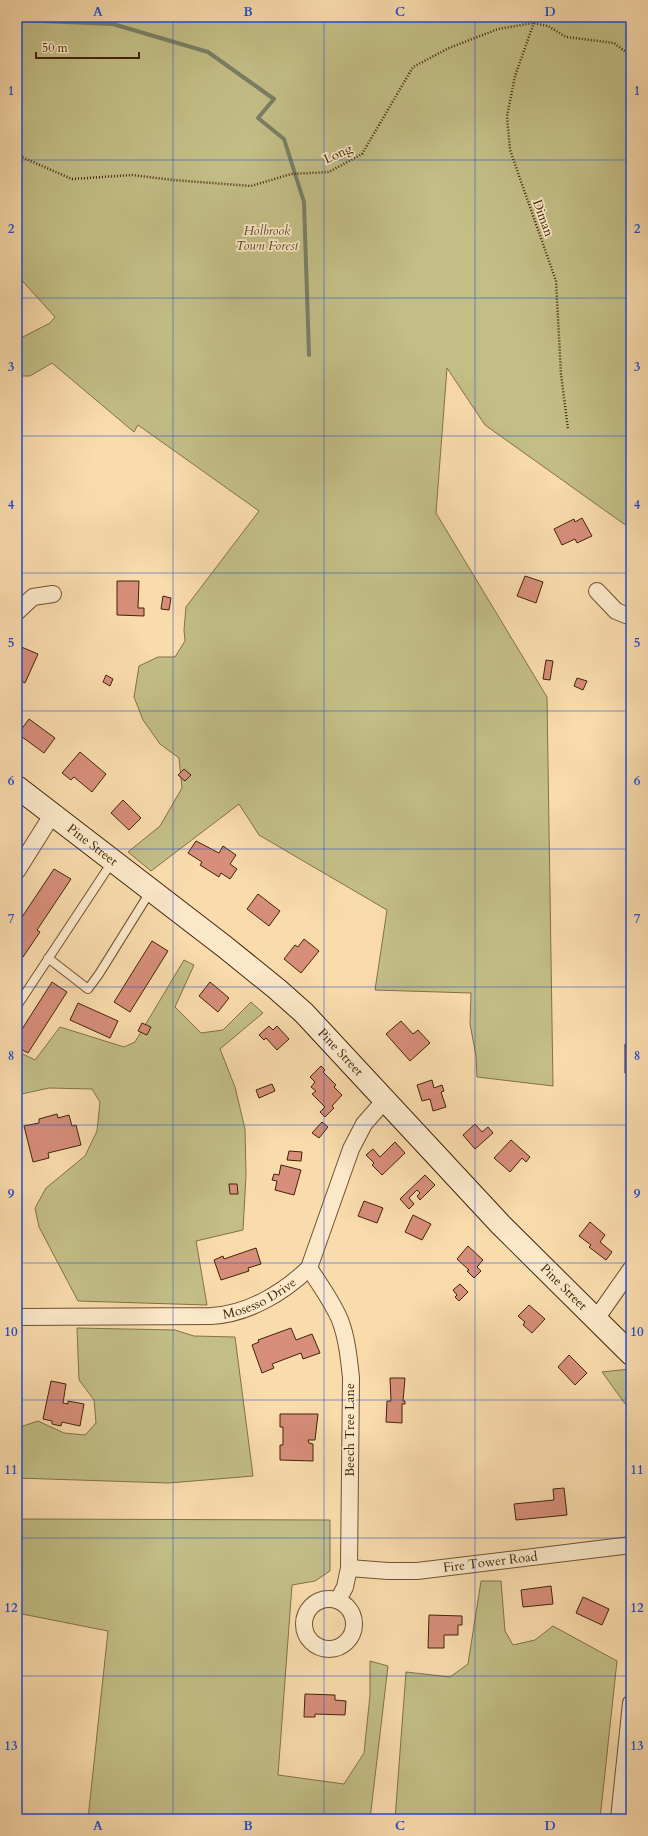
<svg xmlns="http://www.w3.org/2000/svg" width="648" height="1836" font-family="Cardo,serif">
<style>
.green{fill:#c3be86;stroke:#827147}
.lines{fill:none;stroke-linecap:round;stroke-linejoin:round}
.stream{stroke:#797f67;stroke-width:4}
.building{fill:#d78e7a;stroke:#412408}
.lane-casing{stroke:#6f5231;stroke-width:10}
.street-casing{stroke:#6f5231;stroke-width:18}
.secondary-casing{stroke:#412408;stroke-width:24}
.path{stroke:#412408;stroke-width:2.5;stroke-dasharray:1 2;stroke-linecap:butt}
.lane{stroke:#fbe8c9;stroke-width:8}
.street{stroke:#fbe8c9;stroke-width:16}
.secondary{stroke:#fbe8c9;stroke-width:22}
.grid{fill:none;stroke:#1d4ed8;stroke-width:1;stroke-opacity:0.55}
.labels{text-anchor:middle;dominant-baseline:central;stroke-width:3.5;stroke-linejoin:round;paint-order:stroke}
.street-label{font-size:13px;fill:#412408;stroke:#fbe8c9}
.park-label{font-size:13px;font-style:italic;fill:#624a28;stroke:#fbe8c9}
.neatline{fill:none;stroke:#1d4ed8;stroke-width:1.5}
.grid-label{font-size:13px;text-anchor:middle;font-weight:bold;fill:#1d4ed8}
</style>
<rect width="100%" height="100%" fill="#f9dbac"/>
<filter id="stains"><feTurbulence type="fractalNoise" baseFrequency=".005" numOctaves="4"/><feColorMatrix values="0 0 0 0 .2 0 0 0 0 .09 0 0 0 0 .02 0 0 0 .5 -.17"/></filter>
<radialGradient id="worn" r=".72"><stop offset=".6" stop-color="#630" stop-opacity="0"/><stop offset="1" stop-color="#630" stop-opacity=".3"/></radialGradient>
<path class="green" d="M17 17H631V529L485 425 447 368 436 513 547 697 553 1086 477 1077 476 1056 470 1024 471 993 375 990 387 910 259 835 239 804 151 871 128 852 160 826 182 788 179 758 160 744 143 720 134 697 139 666 158 657H175L185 641 184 630 186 607 259 511 138 425 134 432 52 363 30 376H17V340L50 323 55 317 17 275Z
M184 960 194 965 175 1007 201 1033 223 1030 251 1002 263 1013 220 1049 235 1087 245 1129 246 1175 243 1230 196 1241 207 1305 78 1301 39 1227 35 1208 46 1188 85 1156 97 1131 100 1102 92 1089 49 1088 17 1095V1051L35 1060 60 1027 124 1047 135 1042Z
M77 1328 175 1330 194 1336 235 1337 253 1476 169 1483 17 1478V1428L38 1421 64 1433 85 1435 96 1423 94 1400 79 1380Z
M630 1369H631V1412L602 1372Z
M17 1519 330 1520V1571L315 1581 292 1585 278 1775 344 1784 364 1753 370 1695V1661L388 1666 370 1819H88L108 1631 17 1613Z
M481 1581H501L505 1631 513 1645 535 1640 553 1626 617 1661 600 1819H395L406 1672 450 1677 468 1664Z"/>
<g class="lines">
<path class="stream" d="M17 20 113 24 208 52 274 99 258 118 284 139 304 202 309 355"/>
</g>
<path class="building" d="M582 518 592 536 577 543 575 539 562 545 554 529 574 519 575 522Z
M525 576 543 582 536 603 517 596Z
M117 581H139L138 608H144V616L117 615Z
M163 596 171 598 169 610 161 609Z
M19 646 38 654 25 683 17 679V651Z
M546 660 553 661 550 680 543 679Z
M106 675 113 679 110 686 103 682Z
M577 678 587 681 583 690 574 686Z
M29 719 55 738 44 753 18 734Z
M80 752 106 774 92 792 74 777 71 780 62 773Z
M184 769 191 775 185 781 178 775Z
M123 800 141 818 129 830 111 813Z
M196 841 219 853 223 846 236 855 230 864 237 869 230 879 221 873 219 877 200 865 202 862 188 853Z
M54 869 71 879 37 930 40 932 23 957 21 956 17 963V929L22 921 20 920Z
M258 894 280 911 269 926 247 909Z
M304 939 319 951 301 973 284 959 295 945 298 947Z
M152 941 168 951 130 1012 114 1002Z
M52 982 67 992 28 1053 17 1047V1037Z
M210 982 229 998 218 1012 199 996Z
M78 1003 118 1021 110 1038 70 1020Z
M401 1021 413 1034 418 1030 430 1043 410 1061 386 1034Z
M142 1023 151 1027 147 1035 138 1031Z
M269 1026 273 1030 277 1026 289 1039 277 1050 266 1038 264 1040 259 1035Z
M625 1044H631V1073H625Z
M321 1066 325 1070 323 1072 336 1085 334 1087 342 1095 332 1106 334 1108 325 1117 320 1112 325 1107 312 1094 316 1091 311 1087 315 1082 310 1077Z
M432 1080 434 1088 442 1085 444 1091 441 1092 446 1107 433 1111 430 1099 422 1101 417 1085Z
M272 1084 275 1091 259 1098 256 1090Z
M57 1114 58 1118 69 1115 72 1126 76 1125 81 1145 48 1153 49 1158 33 1162 24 1126 39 1123V1119Z
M322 1122 328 1127 319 1138 312 1133Z
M475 1124 482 1132 488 1127 493 1133 475 1149 463 1135Z
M511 1140 530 1157 526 1162 522 1158 510 1172 494 1158Z
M395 1142 405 1153 382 1175 372 1165 374 1163 366 1155 373 1149 380 1157Z
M289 1151 302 1152 301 1161 287 1160Z
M281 1165 301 1170 294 1195 275 1190 277 1181 272 1180 274 1174 279 1175Z
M425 1175 435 1185 420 1200 417 1196 420 1193 417 1190 409 1198 414 1204 409 1209 400 1199Z
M229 1184H237L238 1194H230Z
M364 1201 383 1208 377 1223 358 1216Z
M413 1215 431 1224 422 1240 405 1232Z
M590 1222 605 1235 600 1242 612 1252 606 1260 589 1247 591 1245 579 1236Z
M468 1246 483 1260 477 1267 481 1271 474 1278 467 1271 469 1270 457 1259Z
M256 1248 261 1264 248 1268 249 1271 221 1280 214 1260 223 1256 224 1259Z
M460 1284 468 1292 459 1301 455 1297 457 1295 453 1290Z
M529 1305 545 1319 532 1333 523 1325 525 1322 518 1316Z
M291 1328 296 1340 312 1334 320 1353 303 1359 301 1353 272 1364 274 1368 262 1373 252 1345 259 1342 258 1340Z
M569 1355 587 1373 575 1385 558 1367Z
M17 1364H19L20 1386H17Z
M390 1378H405L403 1401H405V1404H402V1423L386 1422 387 1401H391Z
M51 1381 66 1384 63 1403 68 1404V1401L84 1404 80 1426 62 1422 61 1426 52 1424V1421L43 1419Z
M280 1414H318L315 1440H308L309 1443 313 1444V1461L280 1460V1445H283V1427H280Z
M564 1488 567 1515 516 1520 514 1504 554 1500 553 1489Z
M551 1586 553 1604 523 1607 521 1590Z
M583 1597 609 1609 602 1625 576 1613Z
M429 1615 462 1616V1625H458V1635H444V1648H428Z
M305 1694 335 1695V1700L346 1701 345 1715 315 1714V1717H304Z"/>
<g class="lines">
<defs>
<path id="lane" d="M48 958 88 989 99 974 150 892
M17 1006 112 862"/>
<g id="street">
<path d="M597 591 616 611 631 617"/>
<path d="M17 612 33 597 53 594"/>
<path d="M17 871 52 815"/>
<path d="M309 1268C320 1285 332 1301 340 1320 347 1338 349 1359 351 1378L349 1568 345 1587 338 1600"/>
<path id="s1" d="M17 1317 211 1316C248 1314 283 1293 309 1268L351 1149 364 1124 385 1100"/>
<path d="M596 1319 631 1269"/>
<path id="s2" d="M349 1568 388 1571H417L631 1545"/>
<circle cx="329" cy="1624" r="25"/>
<path d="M619 1819 631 1703"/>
</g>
<g id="secondary">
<path id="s3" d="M17 787 225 947 277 989 304 1013 501 1225 631 1354"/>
</g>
</defs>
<use href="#lane" class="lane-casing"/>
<use href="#street" class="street-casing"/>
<use href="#secondary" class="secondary-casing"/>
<path class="path" d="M536 17 515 76 507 116 510 150 556 281 561 374 568 429
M17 155 72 179 132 175 173 180 251 186 291 174 329 172 362 154 413 67 449 48 498 29 533 23 548 26 566 37 614 43 631 56"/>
<use href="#lane" class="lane"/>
<use href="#street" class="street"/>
<use href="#secondary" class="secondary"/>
</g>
<path class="grid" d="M173 17V1819M324 17V1819M475 17V1819M17 160H631M17 298H631M17 436H631M17 573H631M17 711H631M17 849H631M17 987H631M17 1125H631M17 1263H631M17 1400H631M17 1538H631M17 1676H631"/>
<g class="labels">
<g class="street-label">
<text transform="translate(338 154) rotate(-25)">Long</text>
<text transform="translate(543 218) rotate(70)">Diman</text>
<text stroke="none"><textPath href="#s3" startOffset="95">Pine Street</textPath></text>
<text stroke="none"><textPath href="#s3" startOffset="419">Pine Street</textPath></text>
<text stroke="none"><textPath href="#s3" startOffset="743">Pine Street</textPath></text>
<text stroke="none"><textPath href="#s1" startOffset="246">Mosesso Drive</textPath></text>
<text transform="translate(350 1430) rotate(-90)">Beech Tree Lane</text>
<text stroke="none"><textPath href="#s2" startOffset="142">Fire Tower Road</textPath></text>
</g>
<g class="park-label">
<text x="267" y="231">Holbrook<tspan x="267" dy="15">Town Forest</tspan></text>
</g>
</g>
<rect width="648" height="1836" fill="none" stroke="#f9dbac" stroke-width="44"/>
<path d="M36 52v6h103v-6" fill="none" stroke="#412408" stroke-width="2"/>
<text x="42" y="52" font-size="12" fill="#412408" stroke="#fbe8c9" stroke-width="3" paint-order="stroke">50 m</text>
<rect x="22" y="22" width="604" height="1792" class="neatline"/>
<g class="grid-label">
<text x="98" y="16">A</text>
<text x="248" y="16">B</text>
<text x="400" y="16">C</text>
<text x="550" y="16">D</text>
<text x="11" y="95">1</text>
<text x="637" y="95">1</text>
<text x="11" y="233">2</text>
<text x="637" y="233">2</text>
<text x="11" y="371">3</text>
<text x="637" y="371">3</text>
<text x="11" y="509">4</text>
<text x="637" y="509">4</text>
<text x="11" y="647">5</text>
<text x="637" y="647">5</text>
<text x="11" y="785">6</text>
<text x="637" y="785">6</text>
<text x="11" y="923">7</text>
<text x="637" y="923">7</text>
<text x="11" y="1060">8</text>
<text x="637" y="1060">8</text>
<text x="11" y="1198">9</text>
<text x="637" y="1198">9</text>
<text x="11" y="1336">10</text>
<text x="637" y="1336">10</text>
<text x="11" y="1474">11</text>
<text x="637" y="1474">11</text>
<text x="11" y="1612">12</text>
<text x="637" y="1612">12</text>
<text x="11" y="1750">13</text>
<text x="637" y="1750">13</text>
<text x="98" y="1830">A</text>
<text x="248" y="1830">B</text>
<text x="400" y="1830">C</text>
<text x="550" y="1830">D</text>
</g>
<rect width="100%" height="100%" filter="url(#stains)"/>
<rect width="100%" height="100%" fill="url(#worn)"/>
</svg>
